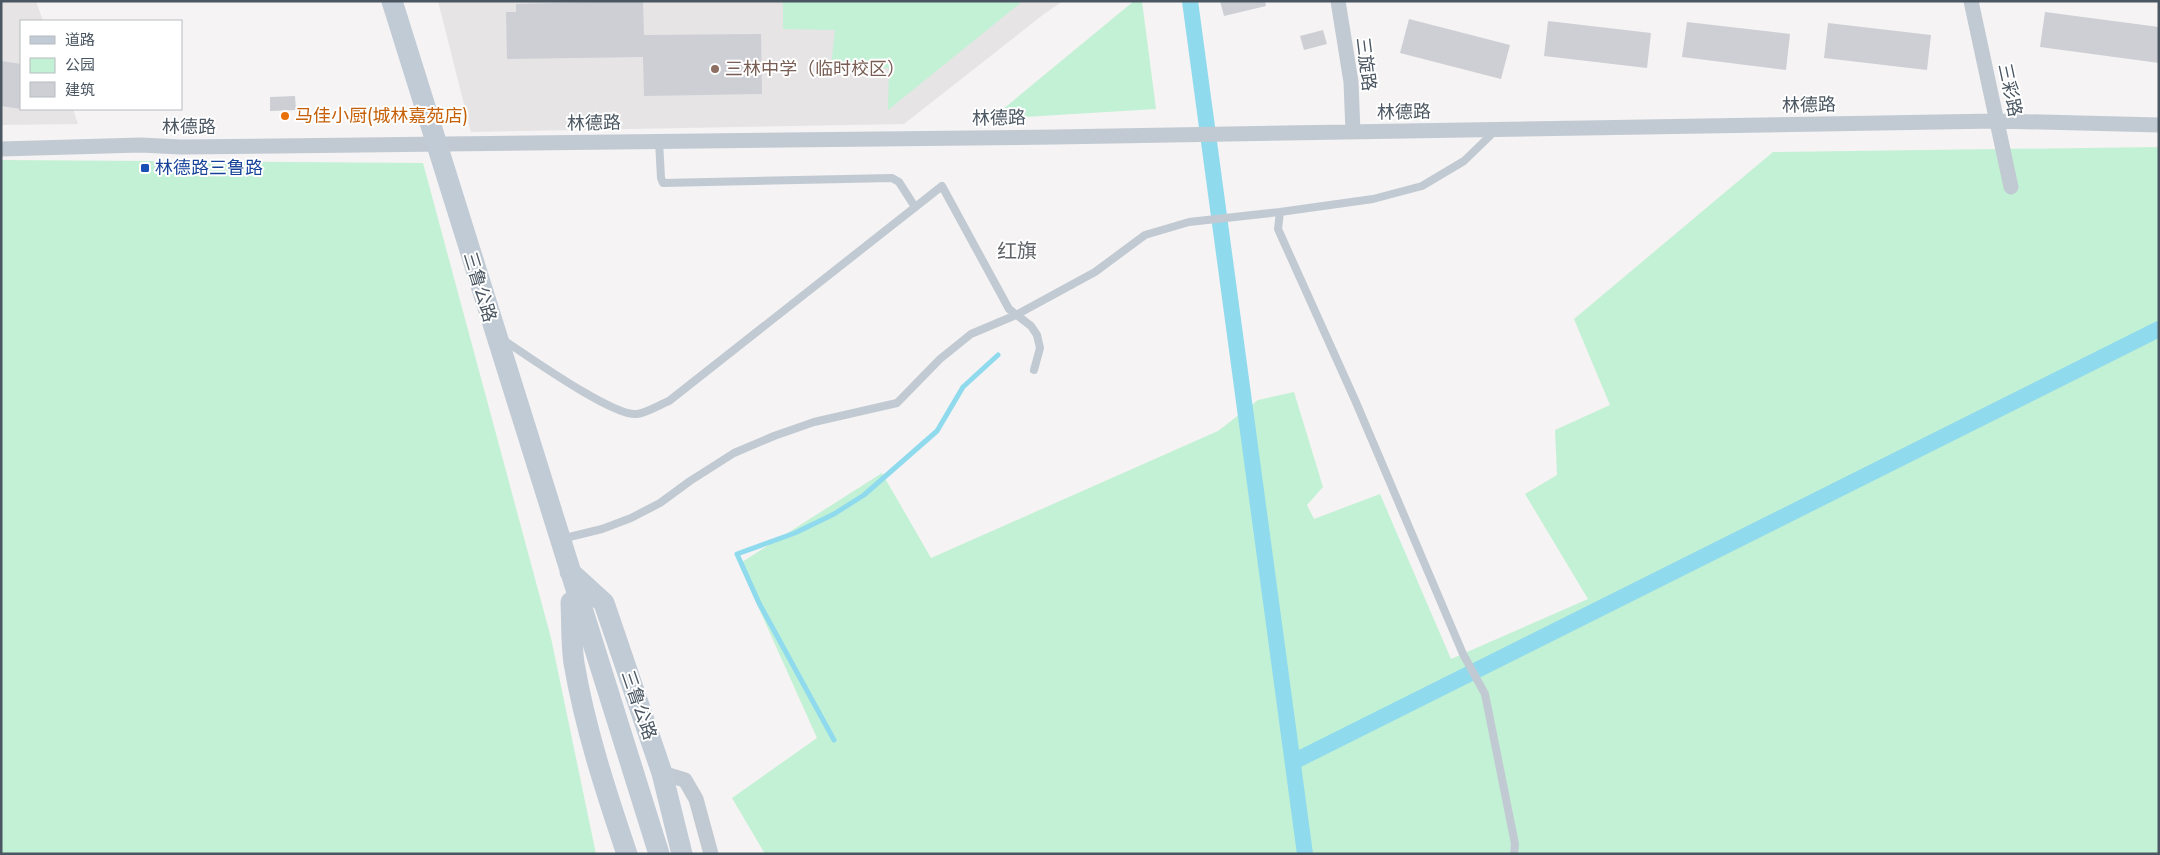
<svg xmlns="http://www.w3.org/2000/svg" width="2160" height="855" font-family="Jost,'Noto Sans SC',sans-serif">
<style>
.education{fill:#e6e4e5}
.green{fill:#c3f1d5}
.lines{fill:none;stroke-linecap:round;stroke-linejoin:round}
.stream{stroke:#90daee;stroke-width:5}
.canal{stroke:#90daee;stroke-width:16}
.building{fill:#cdcfd5}
.lane{stroke:#c1cad2;stroke-width:8}
.street{stroke:#c1cad2;stroke-width:15}
.secondary{stroke:#c1cbd6;stroke-width:21}
.education-dot{fill:#8d6e63;stroke:#fff;stroke-width:2}
.food-dot{fill:#e8710a;stroke:#fff;stroke-width:2}
.transit-dot{fill:#1a4fb4;stroke:#fff;stroke-width:2}
.labels{text-anchor:middle;dominant-baseline:central;stroke-width:4;stroke-linejoin:round;paint-order:stroke}
.street-label{font-size:18px;fill:#4a5661;stroke:#fff}
.education-label{font-size:18px;fill:#785e54;stroke:#fff;text-anchor:start}
.food-label{font-size:18px;fill:#c56008;stroke:#fff;text-anchor:start}
.transit-label{font-size:18px;fill:#164399;stroke:#fff;text-anchor:start}
.quarter-label{font-size:20px;fill:#5f6368;stroke:#fff}
</style>
<rect width="100%" height="100%" fill="#f5f3f3"/>
<path class="education" d="M1 1H36L43 21H21V109H73L78 124 1 125Z
M438 1H1063L1044 14 904 124 471 132Z"/>
<path class="green" d="M783 1H1023L888 110 889 68 831 67 835 30 783 29Z
M1134 1H1142L1156 109 991 119Z
M2159 147V854H765L732 798 817 738 739 564 882 473 931 558 1218 431 1258 400 1294 392 1323 487 1307 505 1314 519 1380 494 1451 659 1588 599 1525 494 1557 475 1555 430 1610 405 1574 319 1773 152Z
M1 160 423 163 551 638 596 854H1Z"/>
<g class="lines">
<path class="stream" d="M834 740 759 603 737 554 795 533 834 514 864 495 937 431 963 387 998 355"/>
<path class="canal" d="M1190 1 1305 854
M1293 762 2159 329"/>
</g>
<path class="building" d="M643 1 644 35 761 34 762 94 644 96 643 57 507 59 506 12H516V4Z
M1220 1H1265L1266 6 1224 16Z
M2045 12 2159 27V63L2040 47Z
M1409 19 1510 45 1501 79 1400 53Z
M1548 21 1651 33 1647 68 1544 56Z
M1687 22 1790 34 1786 70 1682 57Z
M1828 23 1931 35 1927 70 1824 58Z
M1323 30 1327 44 1304 50 1300 36Z
M1 61 21 64V109L1 106Z
M295 96 296 110 270 111V97Z"/>
<g class="lines">
<path class="lane" d="M659 141 661 178 663 183 892 178 899 182 915 207
M1280 212 1278 229 1355 400 1463 654 1485 694 1515 844 1514 854
M502 339C525 354 613 417 637 414 647 413 659 405 669 401L942 186 1009 309 1031 326 1037 335 1040 348 1034 370
M561 539 602 529 631 518 660 503 690 481 734 453 774 436 814 422 897 403 940 359 971 334 1016 315 1095 272 1145 235 1189 222 1280 212 1373 199 1422 186 1464 161 1496 130"/>
<path class="street" d="M1338 1 1351 82 1353 132
M1971 1 2011 187
M1 149 141 145 180 147 1055 137 1997 121 2159 125
M662 773 685 780 696 799 711 854"/>
<path class="secondary" d="M392 1 659 854
M570 572 604 603 662 773 682 854
M571 602C572 622 571 643 574 663 585 728 606 792 627 854"/>
</g>
<circle class="education-dot" cx="715" cy="69" r="5"/>
<circle class="food-dot" cx="285" cy="116" r="5"/>
<rect class="transit-dot" x="140" y="163" width="10" height="10" rx="2.5"/>
<g class="labels">
<g class="street-label">
<text transform="translate(1366 64) rotate(83)">三旋路</text>
<text transform="translate(2010 90) rotate(78)">三彩路</text>
<text transform="translate(1809 105) rotate(-1)">林德路</text>
<text transform="translate(1404 112) rotate(-1)">林德路</text>
<text transform="translate(999 118) rotate(-1)">林德路</text>
<text transform="translate(594 123) rotate(-1)">林德路</text>
<text x="189" y="127">林德路</text>
<text transform="translate(480 287) rotate(73)">三鲁公路</text>
<text transform="translate(639 705) rotate(71)">三鲁公路</text>
</g>
<g class="education-label">
<text x="725" y="69">三林中学（临时校区）</text>
</g>
<g class="food-label">
<text x="295" y="116">马佳小厨(城林嘉苑店)</text>
</g>
<g class="transit-label">
<text x="155" y="168">林德路三鲁路</text>
</g>
<g class="quarter-label">
<text x="1017" y="251">红旗</text>
</g>
</g>
<rect width="2160" height="855" fill="none" stroke="#4a5661" stroke-width="5"/>
<rect x="20" y="20" width="162" height="90" fill="#ffffff" stroke="#b7bbc0"/>
<rect x="30" y="36" width="25" height="8" fill="#c1cbd6" stroke="#b7bbc0"/>
<text x="65" y="45" font-size="15" fill="#4a5661">道路</text>
<rect x="30" y="58" width="25" height="15" fill="#c3f1d5" stroke="#b7bbc0"/>
<text x="65" y="70" font-size="15" fill="#4a5661">公园</text>
<rect x="30" y="82" width="25" height="15" fill="#cdcfd5" stroke="#b7bbc0"/>
<text x="65" y="95" font-size="15" fill="#4a5661">建筑</text>
</svg>
